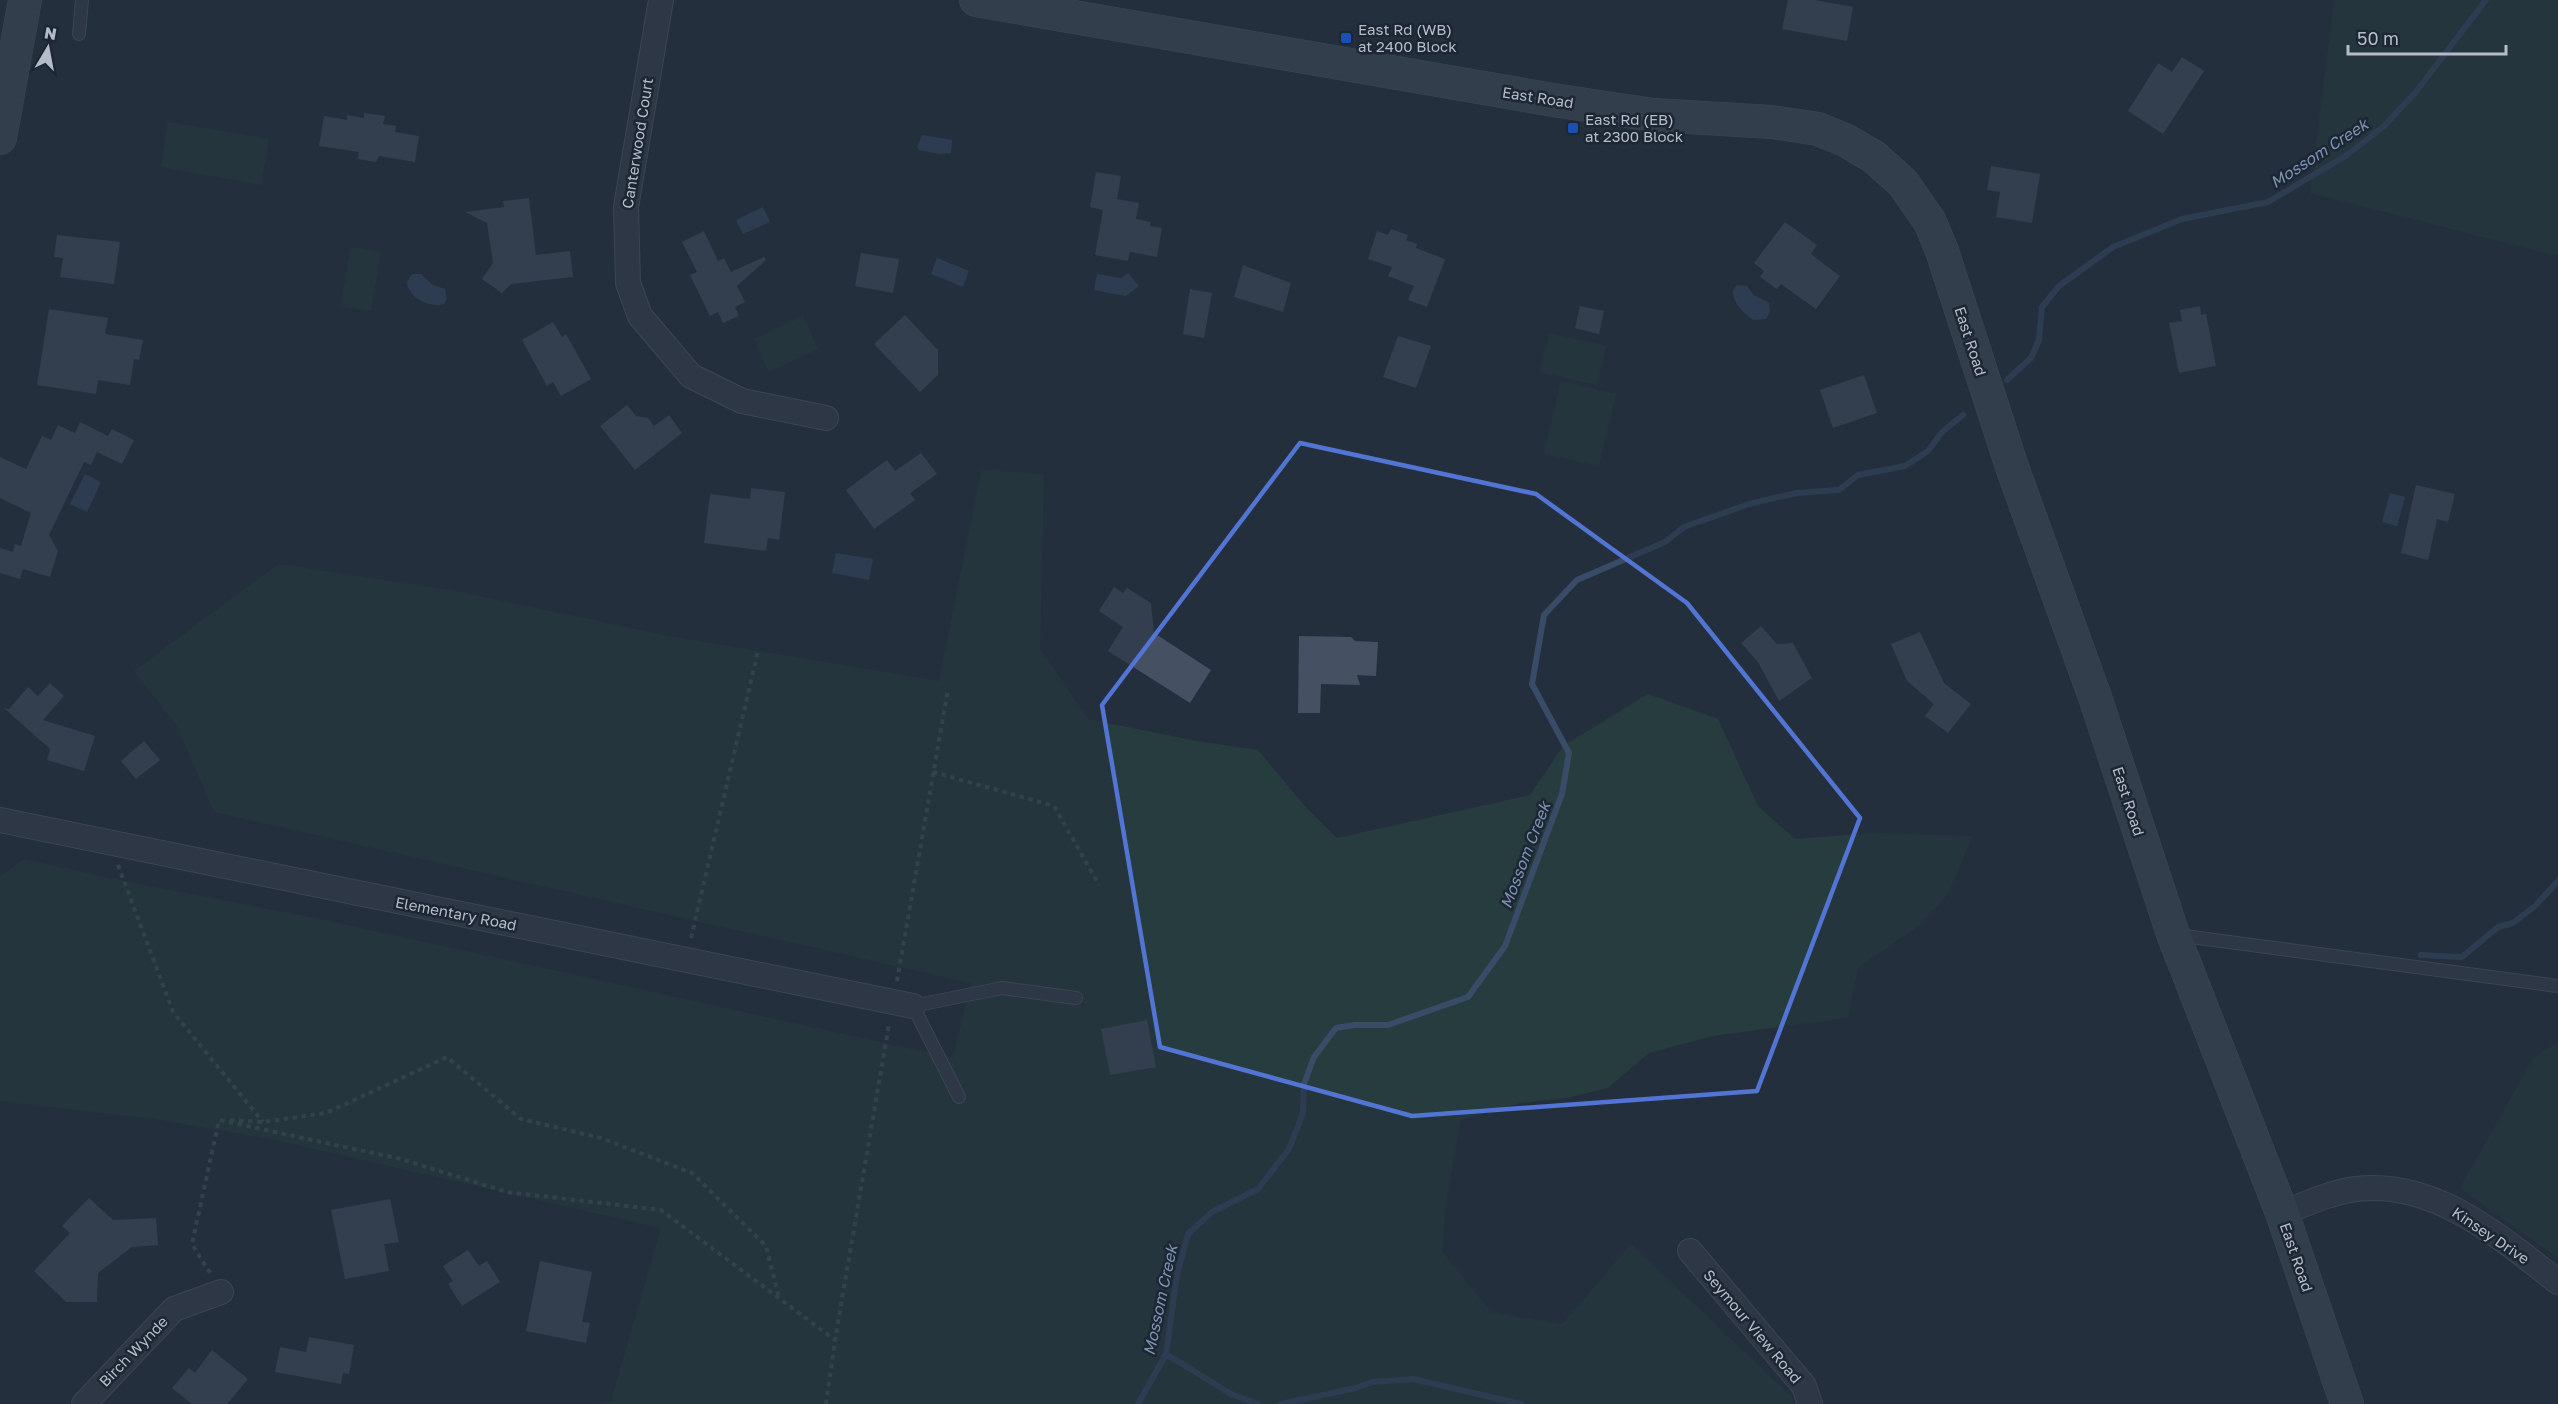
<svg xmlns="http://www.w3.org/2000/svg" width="2558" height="1404" font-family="'Golos Text',sans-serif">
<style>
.green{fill:#263c3f}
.water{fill:#394c67}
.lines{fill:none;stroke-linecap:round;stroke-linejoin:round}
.stream{stroke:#394c67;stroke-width:6}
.building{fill:#455162}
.service-casing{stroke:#565f6c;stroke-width:14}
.minor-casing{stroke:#565f6c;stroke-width:26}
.secondary-casing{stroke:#565f6c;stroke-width:34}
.path{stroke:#44595c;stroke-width:4;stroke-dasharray:4.5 4.5;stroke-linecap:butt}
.service{stroke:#38414e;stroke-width:12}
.minor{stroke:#38414e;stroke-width:24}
.secondary{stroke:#465061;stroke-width:33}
.marked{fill:none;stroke:#5274d3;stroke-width:4.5;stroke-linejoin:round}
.transit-dot{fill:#1a4fb4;stroke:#1d2633;stroke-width:2}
.labels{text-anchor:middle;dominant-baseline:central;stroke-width:5;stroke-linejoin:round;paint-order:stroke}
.poi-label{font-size:15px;fill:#b4bcc9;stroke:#1d2633;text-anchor:start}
.street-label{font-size:15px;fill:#b4bcc9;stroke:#1d2633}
.water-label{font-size:16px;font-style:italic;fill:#7c92b1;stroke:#1d2633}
</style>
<rect width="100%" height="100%" fill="#242f3e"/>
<path class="green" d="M2334 0H2558V256L2310 193Z
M168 122 269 139 261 185 161 167Z
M351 247 381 252 371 311 341 306Z
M803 316 818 349 769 372 754 339Z
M1549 333 1606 346 1597 385 1540 372Z
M1561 381 1616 394 1599 466 1544 454Z
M982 469 1044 475 1040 649 1088 719 1197 741 1258 750 1304 805 1337 838 1530 795 1563 746 1648 694 1718 719 1758 806 1795 839 1871 833 1973 836 1948 894 1918 926 1858 968 1848 1018 1713 1036 1649 1053 1608 1088 1567 1098 1521 1103 1461 1120 1447 1195 1442 1251 1491 1312 1562 1324 1631 1244 1792 1397 1794 1404H593L611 1401 661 1228 271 1139 155 1119 0 1101V877L23 859 124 881 315 918 953 1058 971 983 214 812 177 726 134 671 278 564 451 590 668 636 939 681Z
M2558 1042V1258L2460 1188 2534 1057Z"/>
<path class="water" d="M922 135 952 140 951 153 940 154 919 150 917 147Z
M763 207 770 222 743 234 736 220Z
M937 258 969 271 963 287 931 274Z
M1128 273 1139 286 1126 296 1094 290 1097 274 1121 278Z
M412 274H421L433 285 445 289 447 299 444 304C430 308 408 298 407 282Z
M1737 285 1747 286 1754 295 1769 303 1770 312 1766 319 1754 320C1744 314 1732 302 1733 290Z
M85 474 101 482 87 512 70 504Z
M2390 493 2405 497 2397 526 2382 522Z
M836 553 873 559 869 580 832 573Z"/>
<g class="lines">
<path class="stream" d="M2007 380 2031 358 2039 340 2042 307 2059 286 2113 247 2182 219 2268 202 2347 155 2384 126 2415 93 2486 0
M2421 955 2462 957 2498 927 2513 923 2535 906 2558 881
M1166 1354 1231 1394 1258 1404
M1138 1404 1166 1354 1177 1275 1188 1234 1212 1212 1258 1189 1289 1149 1303 1113 1304 1084 1314 1057 1336 1028 1355 1025H1388L1468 997 1505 946 1562 794 1569 753 1532 684 1544 615 1577 580 1665 542 1684 527 1749 504 1796 493 1839 490 1858 475 1905 466 1928 451 1942 432 1963 415
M1281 1404 1356 1388 1372 1382 1413 1379 1521 1404"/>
</g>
<path class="building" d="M1788 0H1815L1853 7 1847 41 1782 29Z
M2182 57 2204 71 2163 134 2128 111 2158 63 2172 72Z
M364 113 385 116 383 124 396 126 395 132 419 136 415 162 379 156 376 162 358 159 359 152 319 146 324 116 347 120V115L364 118Z
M1991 166 2040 174 2032 223 1996 217 2000 192 1987 190Z
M1096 172 1121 176 1117 199 1139 203 1136 219 1151 222 1150 226 1162 228 1157 257 1130 252 1128 261 1095 255 1103 210 1090 207Z
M529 198 536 255 570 251 573 277 511 284 502 293 482 279 493 263 487 223 465 212 504 207 503 201Z
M1785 222 1817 245 1811 254 1840 276 1816 309 1781 284 1777 289 1760 277 1764 271 1754 263Z
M1391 229 1408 235 1406 240 1417 244 1416 248 1445 259 1427 307 1408 300 1414 286 1388 276 1392 267 1368 259 1377 231 1388 235Z
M704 231 718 261 724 258 731 272 764 257 766 260 737 286 745 302 735 307 739 316 723 323 718 312 710 316 690 275 697 272 682 242Z
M57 235 120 242 114 284 60 277 63 258 54 257Z
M861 253 899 259 893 293 855 286Z
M1243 265 1291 283 1283 312 1234 297Z
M1190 289 1212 293 1204 338 1183 334Z
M1580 306 1604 311 1599 334 1575 328Z
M2200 306 2201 315 2206 314 2216 366 2179 373 2169 323 2182 321 2180 310Z
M49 309 108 318 105 334 143 340 139 360 134 359 130 385 98 380 96 394 37 385Z
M905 315 938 350V375L920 392 874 344Z
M553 322 562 337 566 334 591 379 561 396 553 382 547 386 522 340Z
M1398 336 1431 346 1416 388 1383 377Z
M1864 375 1877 413 1833 428 1820 390Z
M627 405 636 416 648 418 654 426 669 415 682 433 635 470 600 426Z
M80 422 108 436 112 429 134 440 122 464 97 452 91 465 84 462 49 535 58 551 50 577 23 569 20 579 0 573V548L13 552 15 544 21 546 31 513 0 498V457L26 469 42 436 51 440 58 425 75 433Z
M921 453 937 474 910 493 915 500 874 529 846 490 887 460 895 471Z
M2416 485 2455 494 2448 522 2437 519 2428 560 2401 553Z
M751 488 785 492 779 540 768 538 766 551 704 543 710 494 750 499Z
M1114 587 1123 593 1127 588 1151 603 1154 633 1211 670 1190 703 1108 651 1123 627 1099 611Z
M1761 626 1777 644 1793 643 1812 678 1779 701 1758 662 1741 643Z
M1920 632 1944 683 1971 704 1948 733 1925 716 1934 704 1907 681 1891 644Z
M1299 636 1351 637 1355 641 1378 642 1376 676 1357 675 1360 685 1321 684 1320 713H1298Z
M50 683 64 696 43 720 95 736 84 771 47 760 50 749 4 708 9 709 28 687 38 696Z
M144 741 160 760 136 779 121 761Z
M1147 1020 1156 1067 1110 1075 1101 1029Z
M89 1198 113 1220 156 1218 158 1245 132 1247 98 1273 97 1302H66L34 1271 70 1233 62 1226Z
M390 1199 399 1242 384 1244 389 1271 345 1279 331 1210Z
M468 1250 479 1266 487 1261 500 1282 462 1306 448 1284 453 1281 443 1266Z
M540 1261 592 1272 582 1322 590 1323 586 1343 526 1331Z
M309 1337 354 1345 349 1374 343 1373 341 1384 275 1372 280 1347 306 1352Z
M212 1350 248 1379 227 1404H192L172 1388 189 1368 195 1373Z"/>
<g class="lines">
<defs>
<path id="service" d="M79 34 82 0
M2177 935 2558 986
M959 1097 913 1006 1002 988 1076 998"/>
<path id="minor" d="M661 0 626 207 628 283 640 316 691 376 742 401 826 418
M0 820 913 1006
M2282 1213C2306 1204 2332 1192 2356 1189 2434 1179 2500 1237 2558 1282
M1690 1251 1804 1386 1810 1404
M84 1404 174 1309 221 1292"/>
<path id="secondary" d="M976 0 1553 100 1653 115 1772 122 1818 129 1845 140 1874 157 1903 183 1930 222 1942 251 2012 467 2096 700 2173 934 2282 1213 2347 1404
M0 138 25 0"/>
</defs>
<use href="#service" class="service-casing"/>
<use href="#minor" class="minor-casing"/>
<use href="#secondary" class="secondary-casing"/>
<path class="path" d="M933 772 1054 806 1099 885
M118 865 173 1012 263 1122
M691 938 758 651
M897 981 948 689
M230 1120 263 1122 326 1113 447 1057 521 1119 601 1138 692 1173 766 1246 779 1298
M210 1273 192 1244 219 1120 401 1159 507 1192 661 1210 835 1340
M826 1404 835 1340 889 1024"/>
<use href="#service" class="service"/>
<use href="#minor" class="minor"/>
<use href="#secondary" class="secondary"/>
</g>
<path d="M0 0H2558V1404H0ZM1300 443 1536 494 1687 603 1860 818 1757 1091 1412 1116 1160 1047 1102 705Z" fill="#242f3e" fill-opacity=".55" fill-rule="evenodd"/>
<path class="marked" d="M1300 443 1536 494 1687 603 1860 818 1757 1091 1412 1116 1160 1047 1102 705Z"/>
<g class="transit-dot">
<rect x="1340" y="32" width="12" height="12" rx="3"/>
<rect x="1567" y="122" width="12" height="12" rx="3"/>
</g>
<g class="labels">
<g class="poi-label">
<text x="1358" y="29">East Rd (WB)<tspan x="1358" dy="17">at 2400 Block</tspan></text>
<text x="1585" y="119">East Rd (EB)<tspan x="1585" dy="17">at 2300 Block</tspan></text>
</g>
<g class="street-label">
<text transform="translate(1538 97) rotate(9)">East Road</text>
<text transform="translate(637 143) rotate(-81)">Canterwood Court</text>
<text transform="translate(1971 341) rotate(72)">East Road</text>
<text transform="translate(2129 801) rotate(72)">East Road</text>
<text transform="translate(456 913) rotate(11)">Elementary Road</text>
<text transform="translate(2491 1235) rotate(34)">Kinsey Drive</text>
<text transform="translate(2297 1257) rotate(71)">East Road</text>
<text transform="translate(1753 1326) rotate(50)">Seymour View Road</text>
<text transform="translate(133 1351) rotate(-46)">Birch Wynde</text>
</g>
<g class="water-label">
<text transform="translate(2319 153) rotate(-33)">Mossom Creek</text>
<text transform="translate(1525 855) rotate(-69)">Mossom Creek</text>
<text transform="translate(1160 1300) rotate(-78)">Mossom Creek</text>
</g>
</g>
<g transform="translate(48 48) rotate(10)" stroke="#1d2633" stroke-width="4.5" paint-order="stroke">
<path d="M0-4.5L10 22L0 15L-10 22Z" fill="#b4bcc9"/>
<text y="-9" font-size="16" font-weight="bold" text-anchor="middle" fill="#b4bcc9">N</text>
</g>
<path d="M2348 45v9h158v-9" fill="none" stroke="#b4bcc9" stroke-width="3"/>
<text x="2357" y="45" font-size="18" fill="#b4bcc9" stroke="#1d2633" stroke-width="4.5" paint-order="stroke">50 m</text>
</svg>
